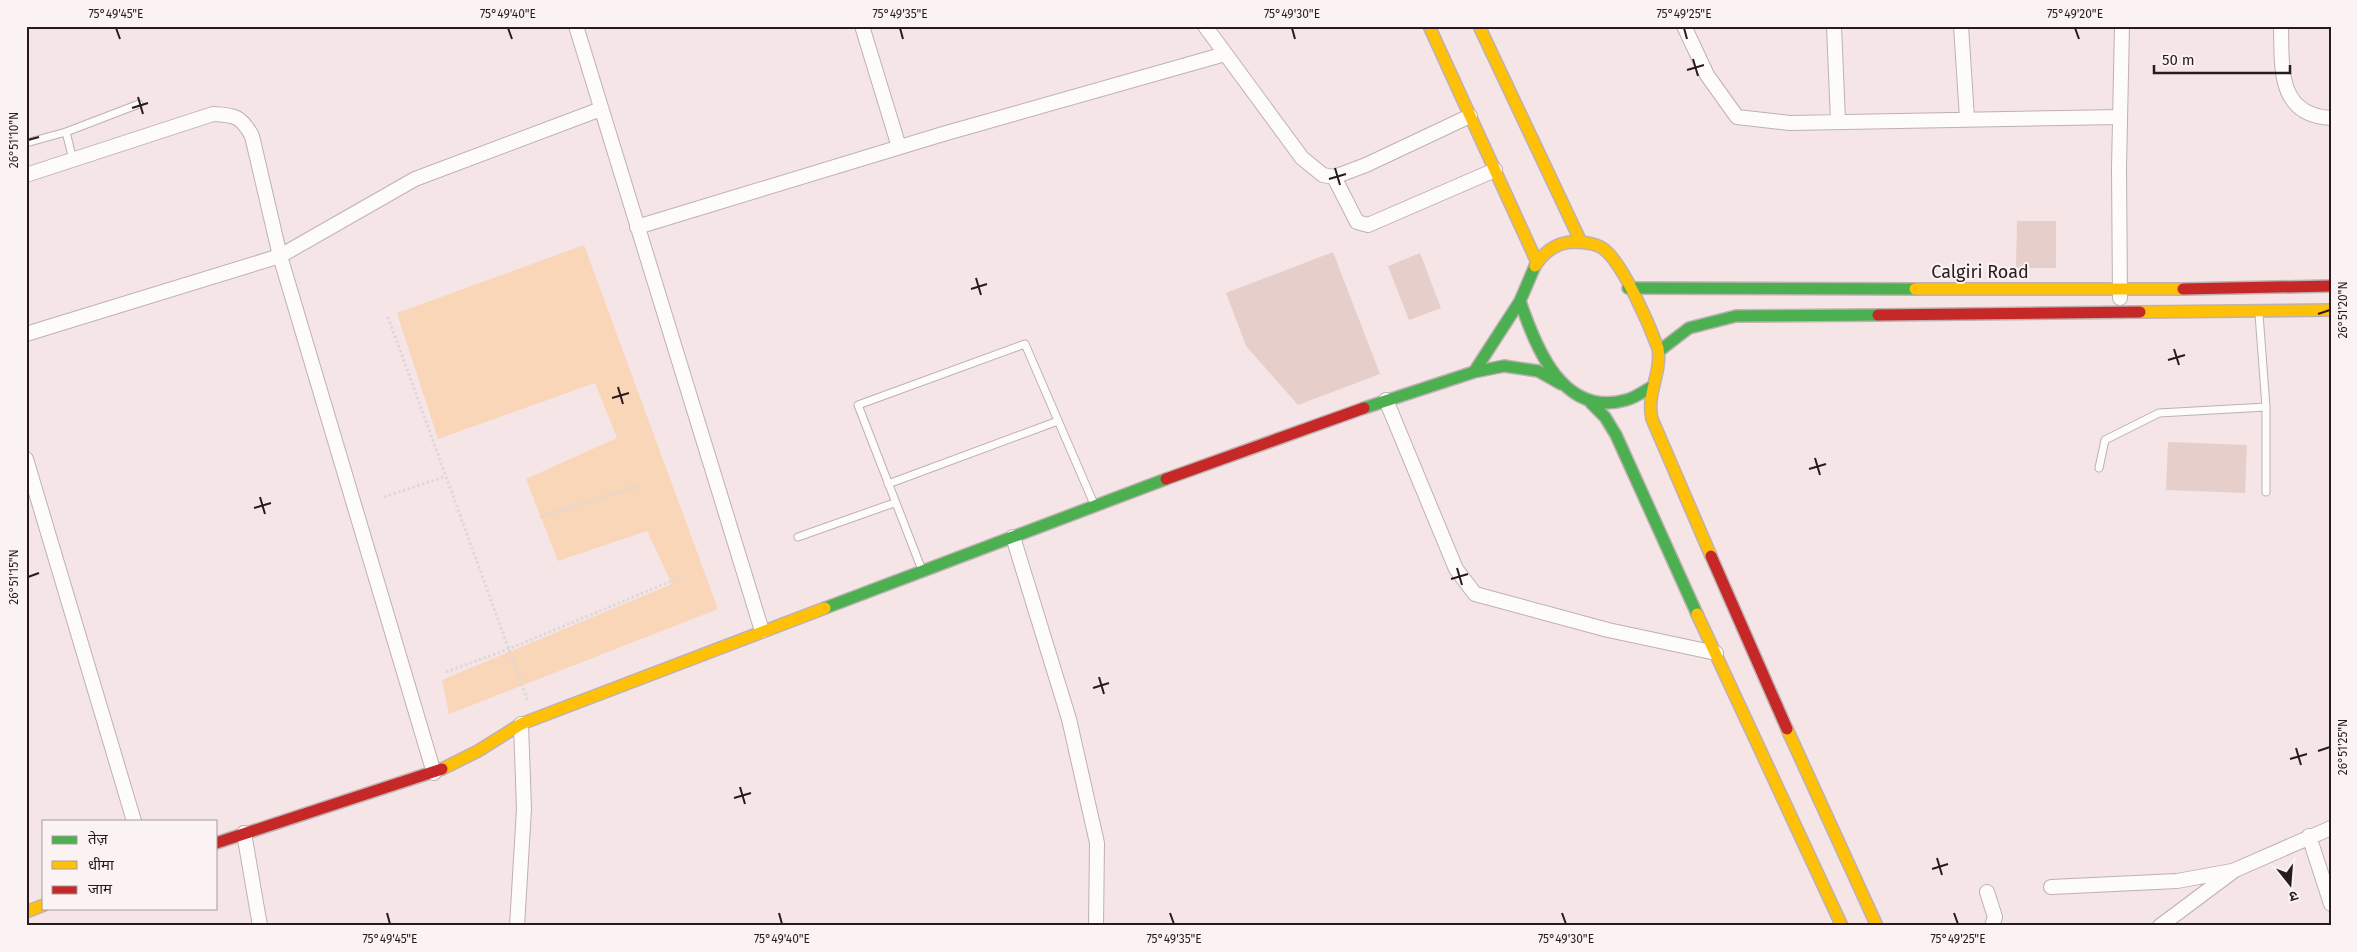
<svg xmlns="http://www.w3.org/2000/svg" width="2357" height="952" font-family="'Fira Sans','Noto Sans Devanagari',sans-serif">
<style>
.green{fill:#f8d6b7}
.building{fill:#e6ceca}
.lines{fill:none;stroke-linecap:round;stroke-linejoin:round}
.lane-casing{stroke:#beb1b2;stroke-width:9}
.street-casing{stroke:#beb1b2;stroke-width:16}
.fast-casing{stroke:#beb1b2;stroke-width:14}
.slow-casing{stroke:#beb1b2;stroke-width:14}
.jam-casing{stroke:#beb1b2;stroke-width:14}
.path{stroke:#ddd8d9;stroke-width:3;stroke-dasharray:2.5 2.5;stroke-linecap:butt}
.lane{stroke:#fefbfb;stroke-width:7}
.street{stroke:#fefbfb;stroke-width:14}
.fast{stroke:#4caf50;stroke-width:11}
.slow{stroke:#ffc107;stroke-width:11}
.jam{stroke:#c62828;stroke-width:11}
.ticks{fill:none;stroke:#281b1d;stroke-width:2}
.labels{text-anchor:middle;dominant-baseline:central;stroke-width:4;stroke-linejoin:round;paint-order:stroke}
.street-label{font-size:18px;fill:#281b1d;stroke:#faf2f3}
.neatline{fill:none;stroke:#281b1d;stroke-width:2}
.ticks-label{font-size:12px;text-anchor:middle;fill:#281b1d}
</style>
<rect width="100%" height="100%" fill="#f6e5e7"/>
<path class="green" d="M584 245 718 609 449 714 442 680 672 584 647 531 558 561 526 479 617 438 595 383 438 439 397 313Z"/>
<path class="building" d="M2017 221H2056V268H2016Z
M1333 252 1380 374 1298 405 1246 346 1226 293Z
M1420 253 1441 308 1409 320 1388 266Z
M2168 442 2247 445 2245 493 2166 490Z"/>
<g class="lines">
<defs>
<path id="lane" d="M66 132 73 160
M26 143 66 132 139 104
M2259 314 2266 407V492
M2099 468 2105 440 2159 413 2266 407
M888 484 1058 421
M798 537 894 503
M922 570 858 405 1025 344 1094 504"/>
<path id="street" d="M576 26 762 631
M862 26 899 147
M1205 26 1302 158 1323 175 1334 177 1366 165 1470 116
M1684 26 1707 75 1737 117 1790 123 2120 117
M1834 26 1838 121
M1961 26 1967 118
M2281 26C2282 68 2277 115 2331 118
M26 175 213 114C235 115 241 116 252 136L280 256 434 773
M1334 177 1357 222 1368 225 1495 170
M637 227 943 134 1225 54
M2120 298 2119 168 2122 26
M26 334 280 256 415 179 601 109
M1386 400 1456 569 1475 594 1608 630 1716 653
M26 459 134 821
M1013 537 1069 719 1097 843 1096 926
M244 833 260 926
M2309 836 2331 904
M2051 887 2177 881 2232 871
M1987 892 1995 917 1992 926
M517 926 524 809 521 724
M2160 926 2235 870 2331 828"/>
<path id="fast" d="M1535 266 1520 301C1536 348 1563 418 1626 400 1635 398 1644 391 1653 386
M1628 288 1915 289
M1659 351 1689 328 1736 316 1878 315
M1474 372 1520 301
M1591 403 1605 417 1616 435 1697 614
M1364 408 1474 372 1504 366 1538 371 1561 384
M825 608 1166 479"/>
<path id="slow" d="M1429 26 1536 260
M1479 26 1581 242
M1535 266C1544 252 1555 243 1572 242 1583 242 1597 243 1605 250 1624 266 1649 324 1658 348 1662 373 1646 394 1652 419L1711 556
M1915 289H2183
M2140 312 2331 310
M1697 614 1842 926
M1787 729 1877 926
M442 769 478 751 521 724 825 608
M26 912 44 905"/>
<path id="jam" d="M2183 289 2331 286
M1878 315 2140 312
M1166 479 1364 408
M1711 556 1787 729
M216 843 442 769"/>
</defs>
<use href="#lane" class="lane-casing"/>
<use href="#street" class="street-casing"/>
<use href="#fast" class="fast-casing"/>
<use href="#slow" class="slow-casing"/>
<use href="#jam" class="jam-casing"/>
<path class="path" d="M388 317 528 702
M384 497 446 476
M540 517 638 486
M446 672 509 649 681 577"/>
<use href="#lane" class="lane"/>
<use href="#street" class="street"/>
<use href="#fast" class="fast"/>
<use href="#slow" class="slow"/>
<use href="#jam" class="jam"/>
</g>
<path class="ticks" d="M116 28 120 39M508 28 512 39M900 28 903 39M1292 28 1295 39M1684 28 1687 39M2075 28 2079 39M1693 59 1698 76M1687 70 1704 65M138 97 143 114M132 108 148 103M28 140 39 137M1335 168 1340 185M1329 179 1346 174M976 278 981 295M971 289 987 284M2318 314 2330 310M2174 349 2179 365M2168 360 2185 355M618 387 623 404M612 398 629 393M1815 458 1820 475M1809 469 1826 464M260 497 265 514M254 508 271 503M1457 568 1462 585M28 577 39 573M1451 579 1468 574M1099 677 1104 694M1093 688 1109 683M2296 748 2301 765M2318 751 2330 747M2290 759 2307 754M740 787 745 804M734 798 751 793M1937 858 1942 875M1932 869 1948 864M387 913 390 924M779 913 782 924M1170 913 1174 924M1562 913 1566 924M1954 913 1958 924"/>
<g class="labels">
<g class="street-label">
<text x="1980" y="272">Calgiri Road</text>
</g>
</g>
<rect width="2357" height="952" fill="none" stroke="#faf2f3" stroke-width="55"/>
<rect x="42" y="820" width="175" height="90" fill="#faf2f3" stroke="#a69c9d"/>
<rect x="52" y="836" width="25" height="8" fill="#4caf50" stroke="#a69c9d"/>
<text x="88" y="844" font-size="15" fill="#281b1d">तेज़</text>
<rect x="52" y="861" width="25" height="8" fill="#ffc107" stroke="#a69c9d"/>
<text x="88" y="870" font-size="15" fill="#281b1d">धीमा</text>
<rect x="52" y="886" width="25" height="8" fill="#c62828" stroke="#a69c9d"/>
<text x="88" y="894" font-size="15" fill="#281b1d">जाम</text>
<g transform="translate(2290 884) rotate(163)" stroke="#faf2f3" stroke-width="4" paint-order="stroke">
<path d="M0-4L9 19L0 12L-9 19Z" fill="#281b1d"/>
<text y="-8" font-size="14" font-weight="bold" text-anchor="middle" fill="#281b1d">उ</text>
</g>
<path d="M2154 65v8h136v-8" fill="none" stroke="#281b1d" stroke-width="2.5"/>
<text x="2162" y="65" font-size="15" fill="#281b1d" stroke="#faf2f3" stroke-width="4" paint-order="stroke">50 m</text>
<rect x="28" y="28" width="2302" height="896" class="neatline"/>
<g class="ticks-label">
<text x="116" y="18">75°49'45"E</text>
<text x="508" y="18">75°49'40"E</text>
<text x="900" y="18">75°49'35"E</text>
<text x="1292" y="18">75°49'30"E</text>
<text x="1684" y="18">75°49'25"E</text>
<text x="2075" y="18">75°49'20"E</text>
<text transform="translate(14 140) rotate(-90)" y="4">26°51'10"N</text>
<text transform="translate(2343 310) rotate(-90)" y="4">26°51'20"N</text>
<text transform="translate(14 577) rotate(-90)" y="4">26°51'15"N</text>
<text transform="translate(2343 747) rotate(-90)" y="4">26°51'25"N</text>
<text x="390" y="943">75°49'45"E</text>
<text x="782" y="943">75°49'40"E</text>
<text x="1174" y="943">75°49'35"E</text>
<text x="1566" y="943">75°49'30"E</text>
<text x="1958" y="943">75°49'25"E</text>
</g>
</svg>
